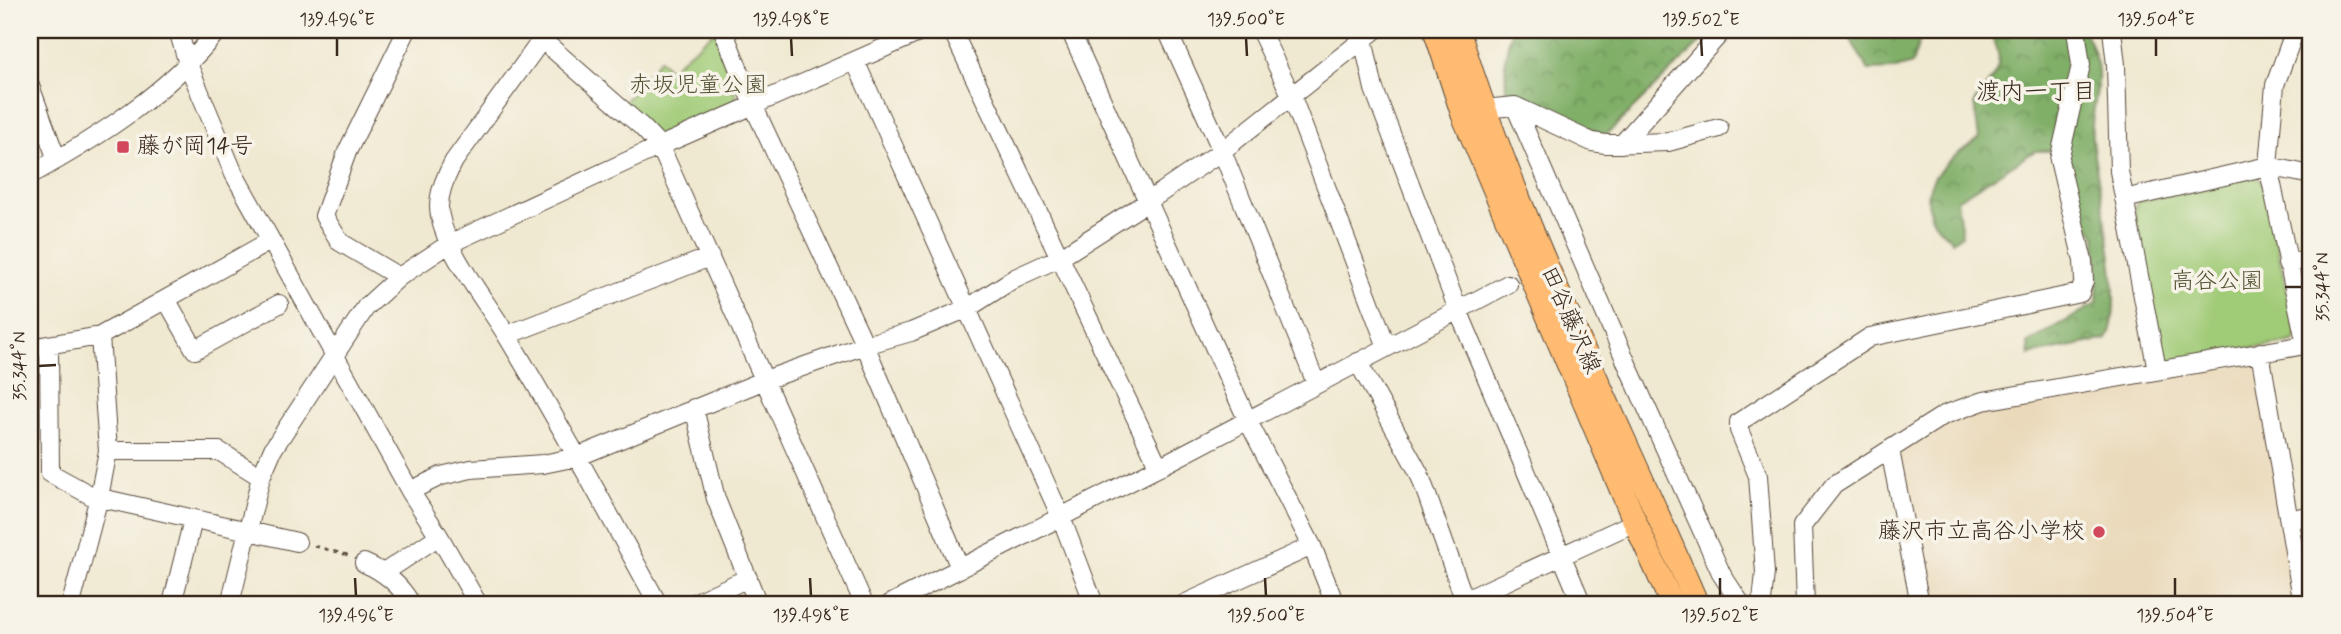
<svg xmlns="http://www.w3.org/2000/svg" width="2341" height="634" font-family="Mynerve,'Klee One',sans-serif">
<style>
.built{fill:#ead9ba}
.green{fill:#a0cb77;stroke:#6e7a4a;stroke-width:2}
.forest{fill:url(#forest-crowns);stroke:#5e6c43;stroke-width:2}
.lines{fill:none;stroke-linecap:round;stroke-linejoin:round}
.minor-casing{stroke:#564739;stroke-width:20}
.major-casing{stroke:#564739;stroke-width:25}
.path{stroke:#564739;stroke-width:2.5;stroke-dasharray:5 5;stroke-linecap:butt}
.minor{stroke:#fff;stroke-width:18}
.major{stroke:#ffbb71;stroke-width:23}
.ticks{fill:none;stroke:#3b2a1e;stroke-width:2.5}
.poi-dot{fill:#d1495b;stroke:#f7f3e8;stroke-width:2.5}
.labels{text-anchor:middle;dominant-baseline:central;stroke-width:7;stroke-linejoin:round;paint-order:stroke}
.park-label{font-size:23px;fill:#545234;stroke:#f7f3e8}
.poi-label{font-size:23px;fill:#3b2a1e;stroke:#f7f3e8;text-anchor:start}
.street-label{font-size:23px;fill:#3b2a1e;stroke:#f7f3e8}
.neighbourhood-label{font-size:24px;fill:#3b2a1e;stroke:#f7f3e8}
.neatline{fill:none;stroke:#3b2a1e;stroke-width:2.5}
.ticks-label{font-size:18px;text-anchor:middle;fill:#3b2a1e}
</style>
<defs>
<pattern id="forest-crowns" width="20" height="18" patternUnits="userSpaceOnUse" patternTransform="scale(1.75)"><rect width="20" height="18" fill="#80af68"/><path d="M2 6a3 3 0 1 1 6 0M12 15a3 3 0 1 1 6 0" fill="none" stroke="#6a8f55"/></pattern>
</defs>
<rect width="100%" height="100%" fill="#f7f3e8"/>
<filter id="ink" filterUnits="userSpaceOnUse"><feTurbulence type="fractalNoise" baseFrequency=".0143" numOctaves="2"/><feDisplacementMap in="SourceGraphic" scale="14" xChannelSelector="R" yChannelSelector="G"/><feConvolveMatrix kernelMatrix="1 2 1 2 8 2 1 2 1" color-interpolation-filters="sRGB"/></filter>
<filter id="wash" filterUnits="userSpaceOnUse"><feTurbulence type="fractalNoise" baseFrequency=".00686" numOctaves="4" result="noise"/><feDisplacementMap in="SourceGraphic" scale="28" xChannelSelector="R" yChannelSelector="G"/><feGaussianBlur stdDeviation="1.57" result="paint"/><feColorMatrix in="noise" values="0 0 0 0 0 0 0 0 0 0 0 0 0 0 0 0 0 1.4 0 .05"/><feComposite in="paint" operator="in"/></filter>
<g filter="url(#wash)">
<rect width="100%" height="100%" fill="#f0e9d1"/>
<path class="built" d="M2256 363 2300 604H1925L1897 460 1900 452 1946 423 1986 408Z"/>
<path class="green" d="M716 30 738 103 654 139 620 107 660 59 669 70Z
M2255 177 2262 181 2297 334 2294 342 2169 361 2163 356 2134 209 2138 201Z"/>
<path class="forest" d="M1511 30H1713L1605 136 1506 91 1505 59Z
M1851 30H1954L1920 39 1912 64 1896 69 1868 70 1850 38Z
M1988 30H2083C2089 39 2094 52 2097 64 2102 86 2089 116 2092 139 2096 184 2128 301 2107 339L2029 355 2028 343 2097 303 2098 282 2096 237 2080 209 2065 151H2035L1957 200 1962 235 1952 241C1946 235 1937 227 1933 220 1914 179 1953 158 1979 138L1974 103C1995 74 2010 64 1988 30Z"/>
</g>
<g filter="url(#ink)">
<g class="lines">
<defs>
<path id="minor" d="M178 30 188 64 234 174 410 491 439 536 478 604
M531 30 642 127 660 146 864 604
M723 30 753 105 865 345 960 568
M952 30 1159 467
M1070 30 1247 419 1312 546 1335 604
M1167 30 1222 151 1316 383
M1260 30 1292 97 1387 347
M2112 30 2116 65 2119 171 2157 370
M2295 30 2275 85 2268 166 2306 345
M548 31 454 161C445 178 436 197 440 216 447 254 487 302 507 336 560 424 609 514 658 604
M1363 39 1374 89 1458 310 1582 604
M855 61 1061 517 1094 604
M30 86 57 160
M1515 106 1631 373 1722 575 1741 604
M1483 109 1515 106 1592 142 1606 144 1668 142 1719 128
M1622 144 1723 30
M30 175C99 137 168 93 218 30
M2124 199 2268 166 2311 175
M2287 264 2311 259
M399 277 340 242 324 216 347 152 407 30
M166 299 195 350 279 304
M507 335 710 257
M49 345 50 473 92 496 297 542
M30 348 100 336 270 241
M2260 352 2303 604
M1358 362 1419 473 1466 604
M694 408 716 499 758 604
M1890 450 1920 604
M108 451H219L261 477
M410 491 441 476 471 469 543 464 577 457 765 380 865 345 911 332 968 308 1015 278 1061 257 1147 202 1222 151 1375 30
M2289 520 2311 515
M364 563C385 572 400 584 411 604
M385 572 439 536
M71 604 99 497 108 451 100 336
M172 604 193 520
M230 604 261 477 273 449 366 307 399 277 449 244 660 146 925 30
M692 604 748 578
M890 604 1159 467 1508 284
M1184 604 1312 546
M1457 604 1635 522
M1758 604 1762 601 1765 573 1758 476 1739 430V422L1870 337 2080 293 2084 281 2083 261 2059 160 2081 65 2076 30
M1805 604 1802 526 1834 485 1944 415 1983 401 2311 344"/>
<path id="major" d="M1435 30 1463 115 1635 522 1672 604
M1458 30C1520 228 1615 413 1697 604"/>
</defs>
<use href="#minor" class="minor-casing"/>
<use href="#major" class="major-casing"/>
<path class="path" d="M314 546 348 555"/>
<use href="#minor" class="minor"/>
<use href="#major" class="major"/>
</g>
</g>
<path class="ticks" d="M337 38V56M791 38 792 56M1246 38 1247 56M1701 38 1702 56M2156 38V56M2285 287H2302M38 366 56 365M355 578 356 596M810 578 811 596M1265 578 1266 596M1720 578V596M2175 578V596"/>
<g class="poi-dot">
<rect x="116" y="140" width="14" height="14" rx="3.5"/>
<circle cx="2099" cy="532" r="7"/>
</g>
<g class="labels">
<g class="park-label">
<text x="698" y="86">赤坂児童公園</text>
<text x="2217" y="282">高谷公園</text>
</g>
<g class="poi-label">
<text x="137" y="147">藤が岡14号</text>
<text x="2085" y="532" text-anchor="end">藤沢市立高谷小学校</text>
</g>
<g class="street-label">
<text transform="translate(1570 320) rotate(66)">田谷藤沢線</text>
</g>
<g class="neighbourhood-label">
<text x="2036" y="92">渡内一丁目</text>
</g>
</g>
<rect width="2341" height="634" fill="none" stroke="#f7f3e8" stroke-width="77"/>
<rect x="38" y="38" width="2264" height="558" class="neatline"/>
<g class="ticks-label">
<text x="337" y="25">139.496°E</text>
<text x="791" y="25">139.498°E</text>
<text x="1246" y="25">139.500°E</text>
<text x="1701" y="25">139.502°E</text>
<text x="2156" y="25">139.504°E</text>
<text transform="translate(2322 287) rotate(-90)" y="6">35.344°N</text>
<text transform="translate(19 366) rotate(-90)" y="6">35.344°N</text>
<text x="356" y="621">139.496°E</text>
<text x="811" y="621">139.498°E</text>
<text x="1266" y="621">139.500°E</text>
<text x="1720" y="621">139.502°E</text>
<text x="2175" y="621">139.504°E</text>
</g>
</svg>
